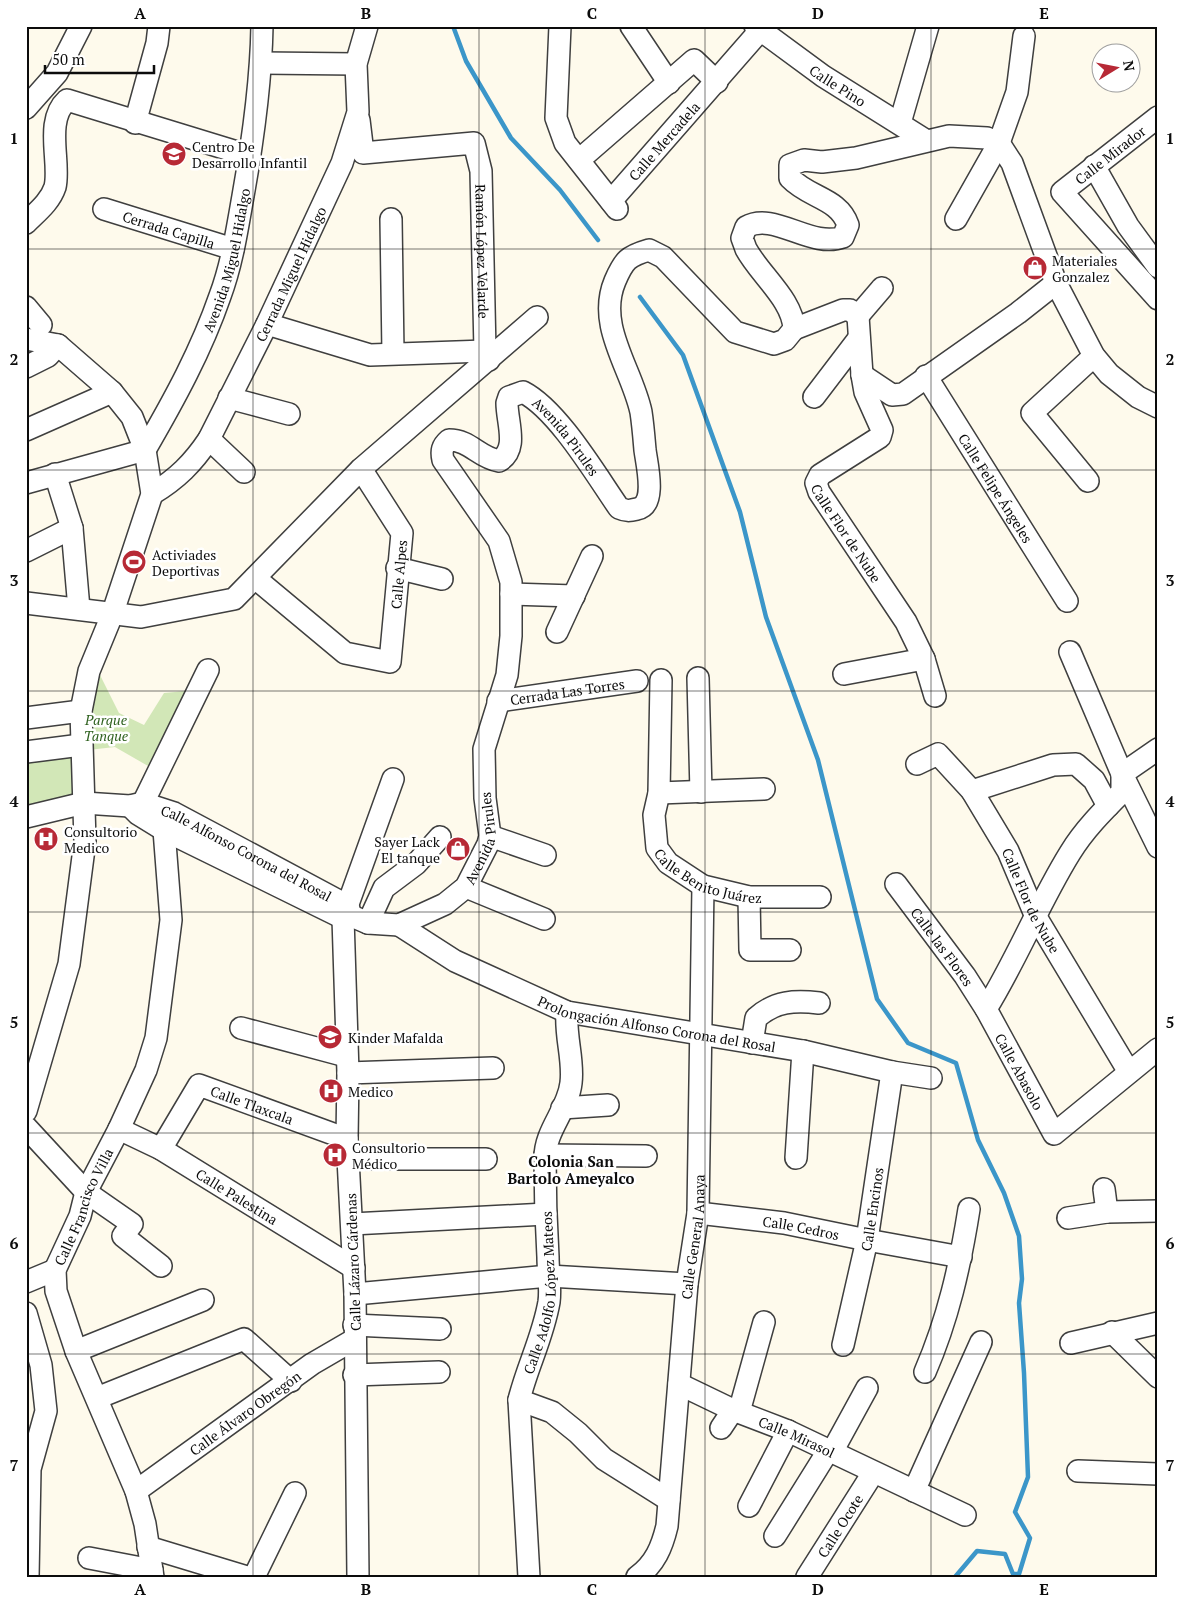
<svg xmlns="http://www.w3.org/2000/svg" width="1184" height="1603" font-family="'PT Serif',serif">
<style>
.green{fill:#d2e7b7}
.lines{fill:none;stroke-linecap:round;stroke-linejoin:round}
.stream{stroke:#3b96c9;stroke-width:4.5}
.minor-casing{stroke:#3f3f3f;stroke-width:24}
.minor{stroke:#fff;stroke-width:21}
.grid{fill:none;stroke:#0c0c0c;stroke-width:1;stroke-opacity:0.55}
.labels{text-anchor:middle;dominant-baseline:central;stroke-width:5;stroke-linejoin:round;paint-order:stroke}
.street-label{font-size:14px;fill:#0c0c0c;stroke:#fff}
.poi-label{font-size:14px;fill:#0c0c0c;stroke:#fff;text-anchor:start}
.park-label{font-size:14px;font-style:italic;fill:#2f611f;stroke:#fff}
.neighbourhood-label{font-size:15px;font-weight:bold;fill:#0c0c0c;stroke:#fff}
.neatline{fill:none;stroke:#0c0c0c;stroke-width:2}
.grid-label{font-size:16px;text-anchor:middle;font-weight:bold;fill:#0c0c0c}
</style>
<rect width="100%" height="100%" fill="#fefaec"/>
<path class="green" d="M97 669 119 713 144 725 164 693 197 690 155 770 115 747 88 750 87 714Z
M77 751 79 800 26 813V757Z"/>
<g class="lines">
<path class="stream" d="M453 26 466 61 511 138 560 190 598 240
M640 297 683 355 740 512 766 617 818 760 877 999 908 1043 956 1063 978 1140 1004 1193 1019 1236 1022 1279 1019 1303 1024 1373 1028 1477 1015 1512 1030 1538 1019 1574H1013L1005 1554 977 1551 955 1577"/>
<defs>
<g id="minor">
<path d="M560 26 556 118 565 143 617 209"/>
<path d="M631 26 669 83"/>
<path id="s1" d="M755 26 823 76 925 140"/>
<path d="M261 63 356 64"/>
<path d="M26 108 57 73 81 26"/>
<path d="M1158 117 1062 192 1158 299"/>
<path id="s2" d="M359 120 363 153 474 143 481 171 485 351 489 360"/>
<path d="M135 123 157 43 159 26"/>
<path d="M900 123 928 26"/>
<path d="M579 160 694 60 717 82"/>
<path d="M1094 166 1128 226 1158 267"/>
<path id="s3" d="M611 201 764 26"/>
<path id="s4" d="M104 209 233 249"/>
<path d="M391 219 393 353"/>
<path d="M956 219 999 143 1017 92 1024 36"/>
<path d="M26 223C37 212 50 202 55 187 61 163 44 121 67 100L250 156"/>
<path d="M26 307 41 325"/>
<path id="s5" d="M858 316 862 375 865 392 882 430 880 437 820 475 816 483 819 492 906 622 924 659 935 696"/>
<path d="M858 316 882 288"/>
<path d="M267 324 370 355 485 351"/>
<path d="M794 329 843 310H850L858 316"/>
<path d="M26 339 58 345 112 392 132 417 145 450 152 494 112 615 89 671 81 711 85 841 69 964 26 1111"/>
<path d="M26 367 48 356 58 345"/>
<path d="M862 375 892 395 903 394 1018 313 1056 283"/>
<path id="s6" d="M926 376 1067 601"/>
<path d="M814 397 859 338"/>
<path d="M229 398 289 414"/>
<path d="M26 430 112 392"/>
<path d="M209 439 244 472"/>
<path id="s7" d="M145 450C174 400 201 351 220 296 232 264 237 230 243 196 253 140 261 84 262 26"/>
<path d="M55 474 72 528 79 609"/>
<path d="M1088 481 1032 413 1094 356"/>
<path d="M26 483 145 450"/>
<path id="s8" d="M152 494C177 479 193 463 209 439L267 324 342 163 358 112 356 64 367 26"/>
<path d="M26 551 72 528"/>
<path d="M397 568 442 579"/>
<path id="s9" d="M255 578 345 653 390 662 402 533 361 469"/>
<path d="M511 594 574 596"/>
<path d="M26 603 141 617 234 599 361 469 537 317"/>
<path d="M557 632 592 556"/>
<path d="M1070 652 1122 774 1158 847"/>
<path d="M844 674 924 659"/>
<path d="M698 678 701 792"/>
<path id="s10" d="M661 680 659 793 654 815 657 848 668 863 703 886 749 897H820"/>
<path id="s11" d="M498 701 637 681"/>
<path d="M26 718 81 711"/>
<path d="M26 752 81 745"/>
<path id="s12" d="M917 764 938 754 972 791 1008 851 1036 917 1129 1072"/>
<path d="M972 791 1053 765 1076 764 1094 780 1108 806"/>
<path d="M659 793 764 789"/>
<path d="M143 803 208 670"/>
<path id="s13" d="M130 806 138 814 164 830 343 918 354 917 368 923 399 925 445 904 466 887 488 844 490 836 485 798 484 749 507 675 511 636V582L499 541 443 460C441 451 442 446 449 440 470 440 478 457 499 461 519 449 507 423 507 403L509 397 523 392C558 410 596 475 619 508 626 511 629 511 637 509 657 505 647 465 645 450 644 438 643 425 641 412 632 369 596 326 615 281 624 260 628 256 649 250L663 257 735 332 774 344 785 340 794 329C793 300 760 275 746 249L742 238 746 227C774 211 811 249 843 237L848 225C839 198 809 198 790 178V165L804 160 822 162 856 158 949 136 987 138 999 143 1012 163 1056 283 1094 356 1109 374 1138 397 1158 407"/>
<path id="s14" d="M26 817 84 803 130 806 143 803 174 813 337 900 349 909"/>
<path d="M490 836 545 855"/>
<path id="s15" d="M896 884 965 976 986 1009 1054 1134 1158 1049"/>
<path d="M466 887 544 919"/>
<path d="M749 897 750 950H790"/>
<path d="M368 923 384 888 416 864 440 837"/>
<path id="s16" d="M399 925 455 961 567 1012 803 1051 892 1072 931 1078"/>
<path d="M986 1009C1017 959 1039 903 1070 853 1084 830 1103 811 1122 792V774L1158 749"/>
<path d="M241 1028 346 1056"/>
<path d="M752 1043 756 1018C775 1001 795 1000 819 1003"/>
<path d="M348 1073 493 1068"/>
<path d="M562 1108 608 1105"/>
<path d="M26 1127 86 1192 132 1224 123 1236 161 1266"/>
<path id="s17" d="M119 1129 161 1149 354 1268"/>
<path id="s18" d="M161 1149 199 1085 347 1139"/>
<path d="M545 1155 646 1156"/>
<path d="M796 1158 803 1051"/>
<path d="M349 1159H486"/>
<path d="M1104 1189 1107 1212"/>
<path id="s19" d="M698 1213 784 1223 867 1240 961 1257"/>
<path d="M1068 1218 1107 1212 1158 1211"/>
<path d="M352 1224 546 1214"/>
<path d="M26 1282 55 1270"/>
<path d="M355 1294 549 1276 687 1284"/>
<path d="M26 1313 41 1365 46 1411 30 1469 28 1577"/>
<path d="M354 1325 440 1329"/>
<path d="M1112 1332 1158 1377"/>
<path d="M1071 1343 1158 1323"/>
<path id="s20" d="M843 1345 867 1240 892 1072"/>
<path d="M76 1351 203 1300"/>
<path d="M925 1372C948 1319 960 1266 969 1209"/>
<path d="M354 1375 439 1372"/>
<path id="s21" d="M679 1384 733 1410 788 1431 965 1515"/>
<path d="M97 1398 244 1339 291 1381"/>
<path d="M519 1400 552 1412 578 1433 604 1459 669 1500"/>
<path d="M739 1412 764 1322"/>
<path d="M721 1428 733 1410"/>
<path d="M832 1452 867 1388"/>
<path d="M1078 1471 1158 1474"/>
<path id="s22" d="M136 1491 312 1364 355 1339"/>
<path d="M914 1491 981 1342"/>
<path d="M749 1506 788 1431"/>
<path d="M775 1536 828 1451"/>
<path d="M148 1547 247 1577"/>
<path d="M89 1558 152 1570"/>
<path id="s23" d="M153 1577 145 1524 136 1491 76 1351 56 1291 55 1270 80 1216 86 1192 119 1129 146 1070 156 1038 171 920 164 830"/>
<path d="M254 1577 295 1493"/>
<path d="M358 1577 355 1294 347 1139 348 1073 343 918 393 779"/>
<path id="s24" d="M529 1577 519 1400C527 1367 543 1337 549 1302 551 1288 548 1271 548 1257 546 1224 545 1191 545 1158 545 1130 568 1110 571 1083 574 1060 565 1037 567 1012"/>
<path id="s25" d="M637 1577C655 1564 662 1547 667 1526L687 1284 698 1213 703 886"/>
<path id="s26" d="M807 1577 873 1473"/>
</g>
</defs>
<use href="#minor" class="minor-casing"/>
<use href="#minor" class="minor"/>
</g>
<path class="grid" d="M253 26V1577M479 26V1577M705 26V1577M931 26V1577M26 249H1158M26 470H1158M26 691H1158M26 912H1158M26 1133H1158M26 1354H1158"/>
<defs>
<symbol id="school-disc" viewBox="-11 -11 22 22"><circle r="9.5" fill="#b72935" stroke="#fff"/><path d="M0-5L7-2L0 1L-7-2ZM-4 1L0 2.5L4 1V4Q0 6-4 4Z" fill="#fff"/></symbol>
<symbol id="shop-disc" viewBox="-11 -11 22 22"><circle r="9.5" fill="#b72935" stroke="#fff"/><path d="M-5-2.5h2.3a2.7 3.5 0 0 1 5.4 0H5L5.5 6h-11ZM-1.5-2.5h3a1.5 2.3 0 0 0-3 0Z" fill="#fff"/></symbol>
<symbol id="stadium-disc" viewBox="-11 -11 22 22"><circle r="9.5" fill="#b72935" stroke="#fff"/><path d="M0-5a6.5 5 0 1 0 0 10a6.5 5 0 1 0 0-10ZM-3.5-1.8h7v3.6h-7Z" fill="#fff"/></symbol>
<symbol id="hospital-disc" viewBox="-11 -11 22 22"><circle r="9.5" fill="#b72935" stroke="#fff"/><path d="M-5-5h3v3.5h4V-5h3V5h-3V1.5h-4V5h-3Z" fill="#fff"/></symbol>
</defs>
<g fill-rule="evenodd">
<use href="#school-disc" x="160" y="140" width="28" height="28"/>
<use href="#shop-disc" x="1021" y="254" width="28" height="28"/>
<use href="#stadium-disc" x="120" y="548" width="28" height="28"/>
<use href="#hospital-disc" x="32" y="825" width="28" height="28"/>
<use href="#shop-disc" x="444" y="835" width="28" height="28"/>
<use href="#school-disc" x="316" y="1023" width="28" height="28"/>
<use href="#hospital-disc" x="317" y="1077" width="28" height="28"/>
<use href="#hospital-disc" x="321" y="1141" width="28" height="28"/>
</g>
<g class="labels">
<g class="street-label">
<text stroke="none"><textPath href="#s1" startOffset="102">Calle Pino</textPath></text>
<text stroke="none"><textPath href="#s3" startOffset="80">Calle Mercadela</textPath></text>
<text transform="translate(1110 155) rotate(-38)">Calle Mirador</text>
<text stroke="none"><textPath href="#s4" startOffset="68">Cerrada Capilla</textPath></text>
<text stroke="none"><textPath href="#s2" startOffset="254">Ramón López Velarde</textPath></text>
<text stroke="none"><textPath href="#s7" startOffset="208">Avenida Miguel Hidalgo</textPath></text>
<text stroke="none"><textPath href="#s8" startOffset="264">Cerrada Miguel Hidalgo</textPath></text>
<text stroke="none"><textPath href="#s13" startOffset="1055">Avenida Pirules</textPath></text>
<text stroke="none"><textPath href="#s6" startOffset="132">Calle Felipe Ángeles</textPath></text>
<text stroke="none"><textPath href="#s5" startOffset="264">Calle Flor de Nube</textPath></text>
<text stroke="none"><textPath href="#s9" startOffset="251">Calle Alpes</textPath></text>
<text stroke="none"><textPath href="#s11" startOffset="70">Cerrada Las Torres</textPath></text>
<text stroke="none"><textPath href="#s13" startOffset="429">Avenida Pirules</textPath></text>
<text stroke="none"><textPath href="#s14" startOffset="234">Calle Alfonso Corona del Rosal</textPath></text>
<text stroke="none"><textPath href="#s10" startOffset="230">Calle Benito Juárez</textPath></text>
<text stroke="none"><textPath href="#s12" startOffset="198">Calle Flor de Nube</textPath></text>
<text stroke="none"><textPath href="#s15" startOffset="78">Calle las Flores</textPath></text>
<text stroke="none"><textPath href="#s16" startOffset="280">Prolongación Alfonso Corona del Rosal</textPath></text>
<text stroke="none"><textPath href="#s15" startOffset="225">Calle Abasolo</textPath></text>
<text stroke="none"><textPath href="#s18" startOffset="131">Calle Tlaxcala</textPath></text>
<text stroke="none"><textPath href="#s17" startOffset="136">Calle Palestina</textPath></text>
<text stroke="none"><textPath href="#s23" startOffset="394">Calle Francisco Villa</textPath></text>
<text stroke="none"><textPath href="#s20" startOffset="139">Calle Encinos</textPath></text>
<text stroke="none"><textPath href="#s19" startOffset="104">Calle Cedros</textPath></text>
<text stroke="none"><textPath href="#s25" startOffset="351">Calle General Anaya</textPath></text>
<text transform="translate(353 1262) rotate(-92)">Calle Lázaro Cárdenas</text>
<text stroke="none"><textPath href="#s24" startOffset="288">Calle Adolfo López Mateos</textPath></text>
<text stroke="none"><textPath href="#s22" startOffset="134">Calle Álvaro Obregón</textPath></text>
<text stroke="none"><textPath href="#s21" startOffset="129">Calle Mirasol</textPath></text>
<text stroke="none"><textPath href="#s26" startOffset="61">Calle Ocote</textPath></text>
</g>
<g class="poi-label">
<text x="192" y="146">Centro De<tspan x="192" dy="16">Desarrollo Infantil</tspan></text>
<text x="1052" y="260">Materiales<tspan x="1052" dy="16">Gonzalez</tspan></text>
<text x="152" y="554">Activiades<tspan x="152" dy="16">Deportivas</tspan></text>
<text x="64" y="831">Consultorio<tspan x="64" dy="16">Medico</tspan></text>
<text x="440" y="841" text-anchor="end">Sayer Lack<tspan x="440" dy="16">El tanque</tspan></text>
<text x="348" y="1037">Kinder Mafalda</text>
<text x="348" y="1091">Medico</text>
<text x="352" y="1147">Consultorio<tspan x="352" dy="16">Médico</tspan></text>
</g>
<g class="park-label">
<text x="106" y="719">Parque<tspan x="106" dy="16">Tanque</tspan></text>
</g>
<g class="neighbourhood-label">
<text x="571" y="1161">Colonia San<tspan x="571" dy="17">Bartolo Ameyalco</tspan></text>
</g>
</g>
<rect width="1184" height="1603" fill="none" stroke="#ffffff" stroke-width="55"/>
<g transform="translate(1116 68) rotate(80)"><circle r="24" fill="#ffffff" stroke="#9e9e9e"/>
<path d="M0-4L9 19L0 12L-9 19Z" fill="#b72935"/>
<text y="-8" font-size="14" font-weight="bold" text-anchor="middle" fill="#0c0c0c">N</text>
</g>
<path d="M45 65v8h109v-8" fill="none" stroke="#0c0c0c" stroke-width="2.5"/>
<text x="52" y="65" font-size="15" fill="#0c0c0c" stroke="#ffffff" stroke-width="4" paint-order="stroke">50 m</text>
<rect x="28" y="28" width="1128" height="1548" class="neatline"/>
<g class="grid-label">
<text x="140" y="19">A</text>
<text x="366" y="19">B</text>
<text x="592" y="19">C</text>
<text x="818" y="19">D</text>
<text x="1044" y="19">E</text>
<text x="14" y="144">1</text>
<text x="1170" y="144">1</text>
<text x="14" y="365">2</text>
<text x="1170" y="365">2</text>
<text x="14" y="586">3</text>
<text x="1170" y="586">3</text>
<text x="14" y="807">4</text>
<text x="1170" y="807">4</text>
<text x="14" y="1028">5</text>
<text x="1170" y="1028">5</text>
<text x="14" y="1249">6</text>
<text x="1170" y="1249">6</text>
<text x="14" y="1471">7</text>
<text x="1170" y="1471">7</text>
<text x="140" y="1595">A</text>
<text x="366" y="1595">B</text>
<text x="592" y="1595">C</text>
<text x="818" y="1595">D</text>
<text x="1044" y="1595">E</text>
</g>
</svg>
